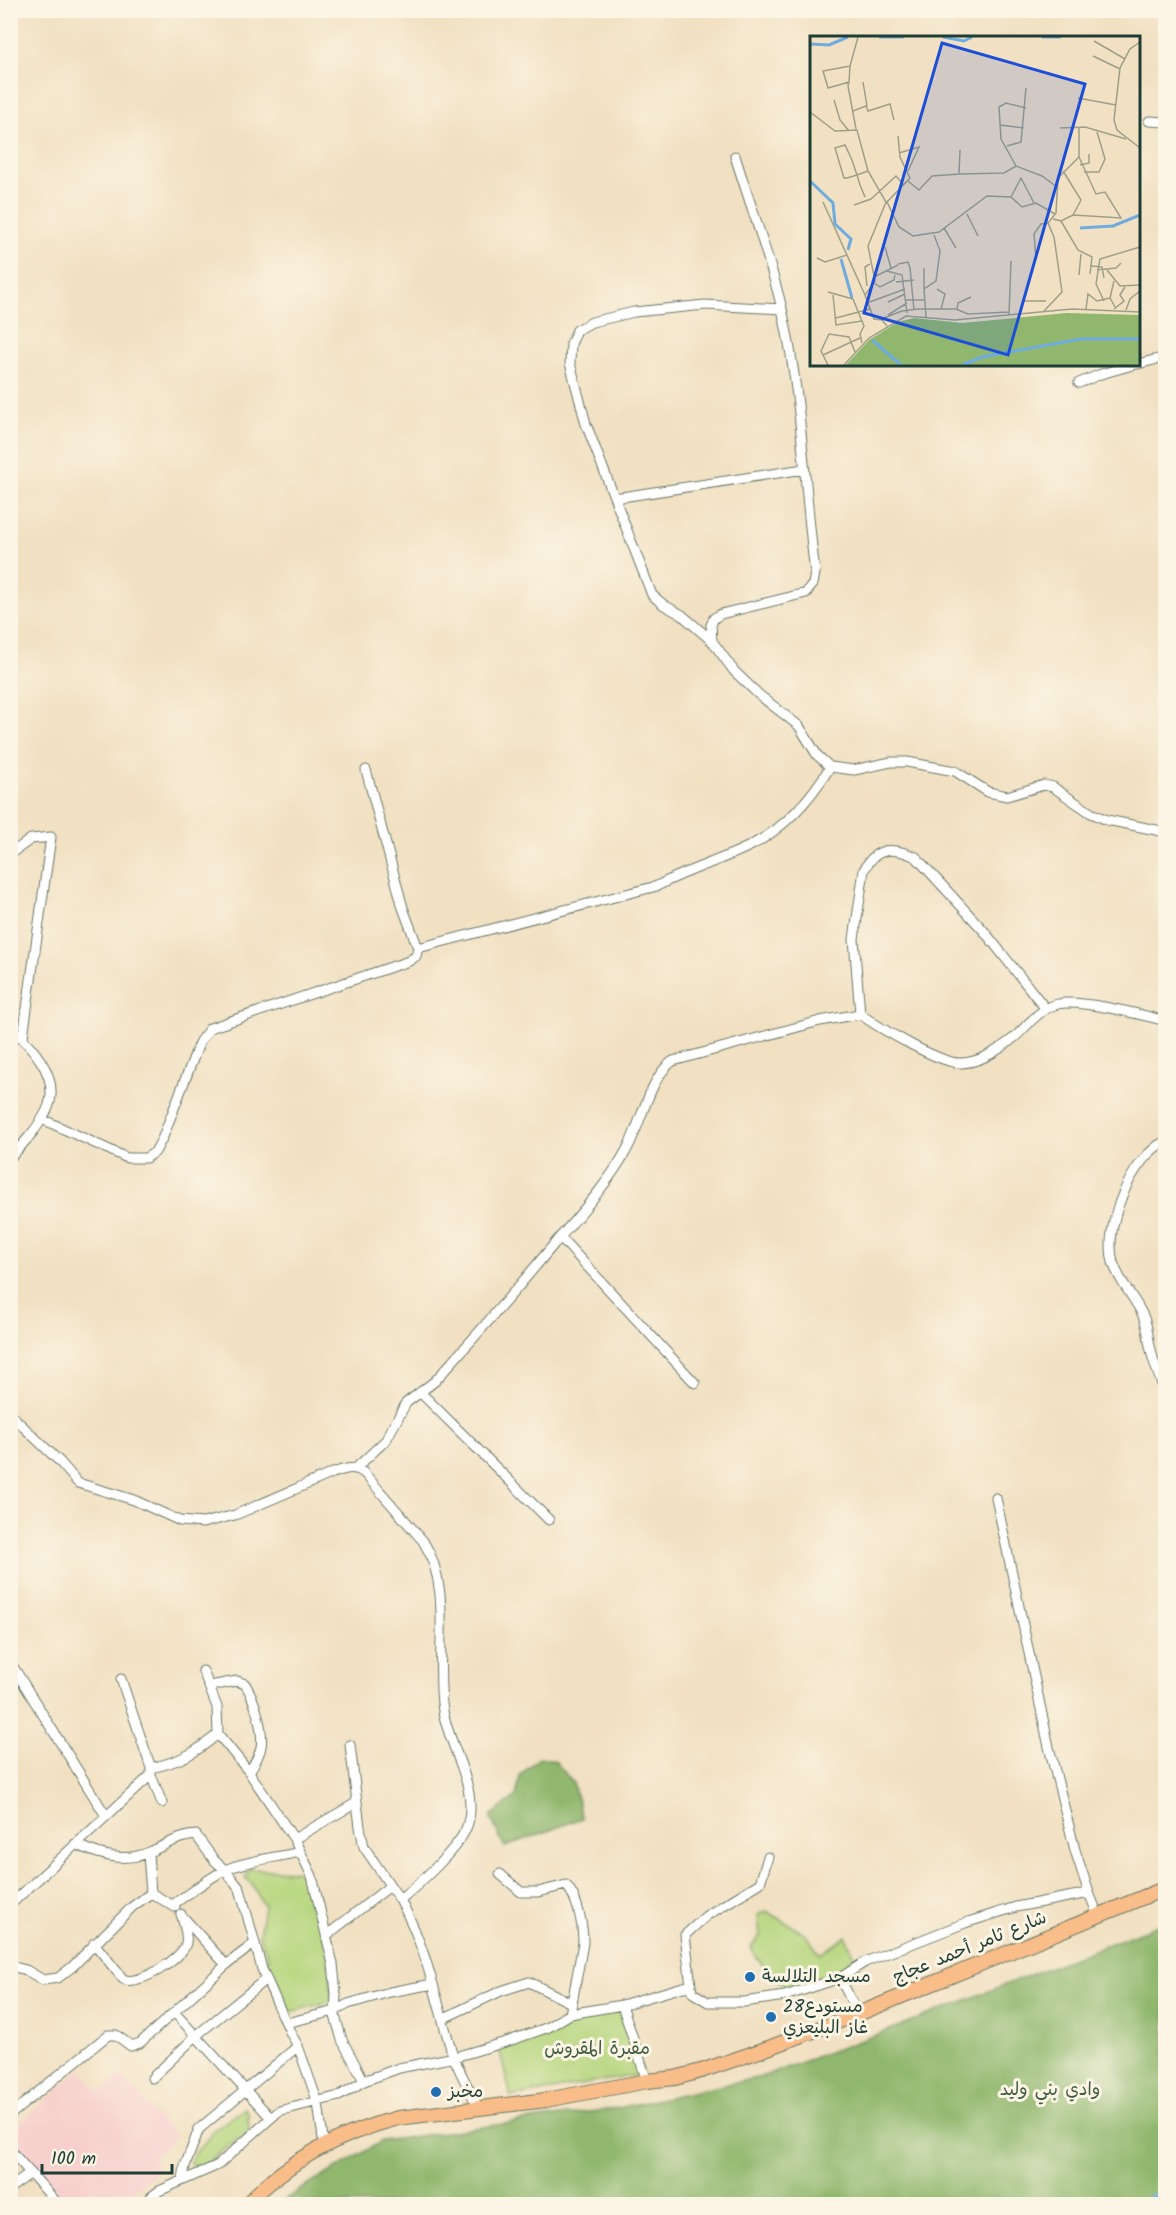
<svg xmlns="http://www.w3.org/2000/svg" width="1176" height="2215" font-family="Kalam,'Playpen Sans Arabic',sans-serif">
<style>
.built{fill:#f7d0cd}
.green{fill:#b6d67e;stroke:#6a8a59;stroke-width:1.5}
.forest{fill:#90b76d;stroke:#587a50;stroke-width:1.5}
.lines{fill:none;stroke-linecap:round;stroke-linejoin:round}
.river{stroke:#6eabe0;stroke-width:15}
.street-casing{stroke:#687665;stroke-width:11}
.primary-casing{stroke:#687665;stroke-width:16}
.street{stroke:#fff;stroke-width:9}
.primary{stroke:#f8bd89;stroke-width:14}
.poi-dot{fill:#1f6fb2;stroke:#fcf5e5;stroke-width:2}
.labels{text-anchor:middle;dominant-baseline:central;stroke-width:6;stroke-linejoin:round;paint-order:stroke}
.street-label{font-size:18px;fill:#1f3d34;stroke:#fcf5e5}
.poi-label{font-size:18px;fill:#1f3d34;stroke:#fcf5e5;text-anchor:start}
.park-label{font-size:18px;fill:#3d5c43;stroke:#fcf5e5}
.inset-river{fill:none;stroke:#6eabe0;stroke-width:3}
.inset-road{fill:none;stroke:#9d9f89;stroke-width:1.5}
.view{fill:#1d4ed8;fill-opacity:0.15;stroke:#1d4ed8;stroke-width:3}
.inset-edge{fill:none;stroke:#1f3d34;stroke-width:3}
</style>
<rect width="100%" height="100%" fill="#fcf5e5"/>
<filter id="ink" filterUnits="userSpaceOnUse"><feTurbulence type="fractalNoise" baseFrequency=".0167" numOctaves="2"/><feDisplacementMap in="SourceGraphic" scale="12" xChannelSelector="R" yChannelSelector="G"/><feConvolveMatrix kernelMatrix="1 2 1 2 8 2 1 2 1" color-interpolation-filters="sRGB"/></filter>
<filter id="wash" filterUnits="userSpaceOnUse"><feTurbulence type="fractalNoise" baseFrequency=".008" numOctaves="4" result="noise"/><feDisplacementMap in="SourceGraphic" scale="24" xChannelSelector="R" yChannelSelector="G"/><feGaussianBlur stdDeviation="1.35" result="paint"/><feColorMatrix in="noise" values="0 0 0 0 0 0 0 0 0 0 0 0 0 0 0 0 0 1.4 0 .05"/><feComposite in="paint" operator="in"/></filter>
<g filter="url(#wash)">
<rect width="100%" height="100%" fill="#f1e0c1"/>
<path class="built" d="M80 2070 101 2093 120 2075 176 2137 152 2158 160 2168 120 2204H60L11 2150 10 2132Z"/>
<path class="green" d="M250 1869 294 1871 306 1875C324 1913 330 1958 332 2001L290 2012C280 1998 265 1977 264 1960L269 1958 259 1936 264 1906 251 1883 245 1878Z
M767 1911 805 1934 820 1954 846 1936 854 1957 839 1971 788 1986 772 1978 750 1948 760 1936 758 1915Z
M617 2009 629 2023 643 2074 511 2097 499 2048Z
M245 2108 248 2113 249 2131 196 2171 190 2163C192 2149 209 2144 213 2131Z"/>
<path class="forest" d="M540 1757 555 1761 573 1783 582 1818 505 1847 490 1817 516 1796 520 1775Z
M1165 1922V2204H277L382 2141 618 2108 761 2077 892 2029Z"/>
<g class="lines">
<path class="river" d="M1149 2204 1166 2196"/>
</g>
</g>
<g filter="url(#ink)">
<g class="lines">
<defs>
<path id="street" d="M1149 121 1166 122
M782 309 705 305 634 312 592 322 577 330 571 344 570 363 586 424 652 595 664 605 682 615 712 641 734 671 758 694 799 726 817 755 830 767 854 770 891 762H907L955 771 988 792 1007 796 1044 785 1053 787 1091 813 1107 820 1166 832
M1138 364 1166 357
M1079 383 1101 374 1136 364
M615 498 804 469
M712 641 711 625 714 618 721 614 806 593 813 584 815 573C804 485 802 396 782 309 770 258 751 207 735 156
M10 854 31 839 51 837 23 1037
M418 948 657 886C687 870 719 861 750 846 785 828 810 800 830 767
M860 1014 854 939 864 870C876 846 893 847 916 857L984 931 1045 1008
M10 1027C32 1046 62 1078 47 1110 39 1127 23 1144 10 1158
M42 1119 127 1158H146L155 1152 163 1137 200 1041 210 1028 409 961 416 956 418 948 403 908 366 770
M1166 1141C1132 1156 1103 1226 1113 1262 1119 1283 1136 1298 1144 1318 1148 1328 1148 1339 1151 1350 1154 1365 1160 1379 1166 1394
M560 1237 695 1383
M420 1392 549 1520
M10 1414 60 1462 78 1483 134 1500 180 1521 203 1523 235 1515 333 1473C345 1469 354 1465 365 1474L423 1541C454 1589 434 1657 443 1711 449 1747 480 1789 467 1826 461 1846 417 1886 400 1900 426 1946 436 1999 451 2049 457 2069 470 2089 478 2108
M356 1468 386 1440 406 1403 435 1381C476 1336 516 1290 555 1243 580 1214 606 1186 625 1153 641 1126 649 1077 673 1061L820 1021 860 1014C878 1027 942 1065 962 1063 982 1062 1000 1049 1015 1037 1028 1025 1040 1008 1058 1004 1078 999 1143 1015 1166 1021
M996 1498 1049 1747 1075 1850 1089 1893 1098 1915
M12 1665 106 1816
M203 1671 217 1707 218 1734
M121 1679 151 1768V1775L162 1803
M210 1686 237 1681 245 1684C254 1697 264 1731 261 1747 259 1757 254 1764 249 1772
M350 1745 360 1827 364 1847 400 1900
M151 1768C181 1761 194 1754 218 1734L249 1772 294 1839 312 1876 333 1964 336 1994 335 2016 342 2040 364 2081
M294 1839 356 1803
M75 1844C103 1857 128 1864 156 1849 169 1843 181 1836 196 1835L214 1860 225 1870 240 1889 262 1969 291 2034 298 2046 318 2103 324 2146
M500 1874 521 1892H538L566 1885C578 1898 583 1925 583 1943L570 2014
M151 1893 175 1907
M10 1905 151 1775
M172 1905C189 1894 208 1878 227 1869 250 1860 275 1858 299 1852
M184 1918 226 1965
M327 1935 390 1886
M10 1940V1953
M94 1943 123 1979C137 1987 183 1959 186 1943 188 1935 183 1922 181 1914
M10 1966 26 1970 43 1980 58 1978 72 1967 132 1907 151 1893 148 1854
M840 1978 858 2014
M691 1986 685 1935 706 1916 760 1883 768 1857
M622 2005 647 2081
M174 2012 270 2117
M444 2018 501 1991 529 1982 571 2003
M286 2023 335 2011 348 2004 390 1992 433 1984
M152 2078 197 2035 266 1979
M10 2115 108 2035H116L131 2046 140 2043 226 1965 255 1943
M10 2150 58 2204
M183 2180 185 2166 199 2129 298 2046
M10 2188 31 2173
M149 2204 151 2197 159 2191 218 2165 279 2111 339 2096 364 2081 399 2068 455 2057 509 2041 549 2027 570 2014 622 2005 683 1987 691 1986 693 1993 708 2002H744L785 1996 840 1978 865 1962 965 1923 1016 1907 1089 1893"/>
<path id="primary" d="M247 2204C287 2161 341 2133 398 2118L546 2100 647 2081 675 2078 701 2071 771 2047 858 2014 1166 1888"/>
</defs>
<use href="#street" class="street-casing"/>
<use href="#primary" class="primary-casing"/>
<use href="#street" class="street"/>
<use href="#primary" class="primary"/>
</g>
</g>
<g class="poi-dot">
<circle cx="750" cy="1977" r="6"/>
<circle cx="771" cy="2017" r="6"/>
<circle cx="436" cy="2092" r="6"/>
</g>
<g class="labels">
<g class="street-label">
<text transform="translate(970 1948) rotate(-22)">شارع ثامر أحمد عجاج</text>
</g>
<g class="poi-label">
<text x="762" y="1977">مسجد التلالسة</text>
<text x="783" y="2007">28مستودع<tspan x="783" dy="21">غاز البليعزي</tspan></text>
<text x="448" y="2092">مخبز</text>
</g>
<g class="park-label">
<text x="597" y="2049">مقبرة المقروش</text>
<text x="1050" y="2090">وادي بني وليد</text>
</g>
</g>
<g transform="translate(810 36)">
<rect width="330" height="330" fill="#f1e0c1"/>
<path d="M257 277 330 279V329H36L59 304 88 286 104 282 152 287Z" fill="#90b76d"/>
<path class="inset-river" d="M69 1H94M133 1 154 5 162 1M232 1H251M0 8 19 9 38 1M0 145 23 167 25 188 41 203 38 214M270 192 303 190 330 179M31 223 42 262M62 304 91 329M152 329 172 321 271 303H330"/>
<path class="inset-road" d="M284 5 315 23M330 6 320 13 310 32 304 84 307 94 330 112M283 20 310 33M40 30 48 1M39 46 18 52 13 35 40 30 39 46 38 50 46 93M53 46 57 70M268 62 306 69M24 64 30 84 39 95M43 75 56 70 58 75 80 68 84 84M0 76 25 95 47 94 58 135 76 166 58 210 65 245 55 259 64 283 72 284 77 290M190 89 214 92M250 92 275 91 316 103M197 110 211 106 216 52M89 117 109 111 98 135M270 129 279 127V118M206 130 191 103 189 71 196 67 216 72M253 135 271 164 263 179M274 136H289L295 123 287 96M150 138 194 137 206 130 232 140 247 151M98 145 109 154 122 140 149 138 150 114M55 161 50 149 47 139 42 124 35 109 25 112 34 142H37L47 139 58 135M201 161 211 142 224 167M13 166 55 259M77 166 89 191 103 200 129 196 177 160 201 161 212 171 226 167 245 178M76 167 100 142 90 121 88 100M44 169 61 163 86 140 93 148M157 178 168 200M243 183 251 185 268 214 282 221 280 238M251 185 263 179 311 182 295 156 286 158 269 121M134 192 146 212M75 211 81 232M7 222 15 226 37 219M226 223 224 198 231 188 238 187M88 228 98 226 100 232 104 274M280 230 292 231 294 242M114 232V253M287 234 306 232 311 227M297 234 310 250 330 249M77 235 92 239 97 277M269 239 271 218M64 241 88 229M304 245 300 262 305 271M86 246 104 244M64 247 70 251 84 244 85 239M57 250 55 231 60 228M127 253 135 258 131 273M18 256 43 263M23 259 26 289 52 285M43 263 54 290 50 298 52 307M96 264H115M212 265H236M294 265 286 248 290 223 330 211M78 266 95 258M57 267 95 253M276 273 278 258 287 265 300 262M304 273 314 265 310 259 315 251M147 274 148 267 161 261M316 274 320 263 330 255M234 275 252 256 244 201 238 187 246 177 248 142 269 121V92M78 279 97 267M199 279 201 225M116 281 114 253 126 245 130 215 124 199M26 282 60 273M71 283 92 275 108 273H146L158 278 199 276M13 319 50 302M18 329 11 315 19 298 39 301 45 316M34 329 59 302 96 280 145 284 262 273 330 276"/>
<path class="view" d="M132 7 275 48 198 319 54 277Z"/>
<rect width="330" height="330" class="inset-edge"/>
</g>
<rect width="1176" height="2215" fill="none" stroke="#fcf5e5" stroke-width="36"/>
<path d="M42 2164v9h130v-9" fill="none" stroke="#1f3d34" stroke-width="3"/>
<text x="51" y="2164" font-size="18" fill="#1f3d34" stroke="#fcf5e5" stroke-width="4.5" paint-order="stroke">100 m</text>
</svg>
